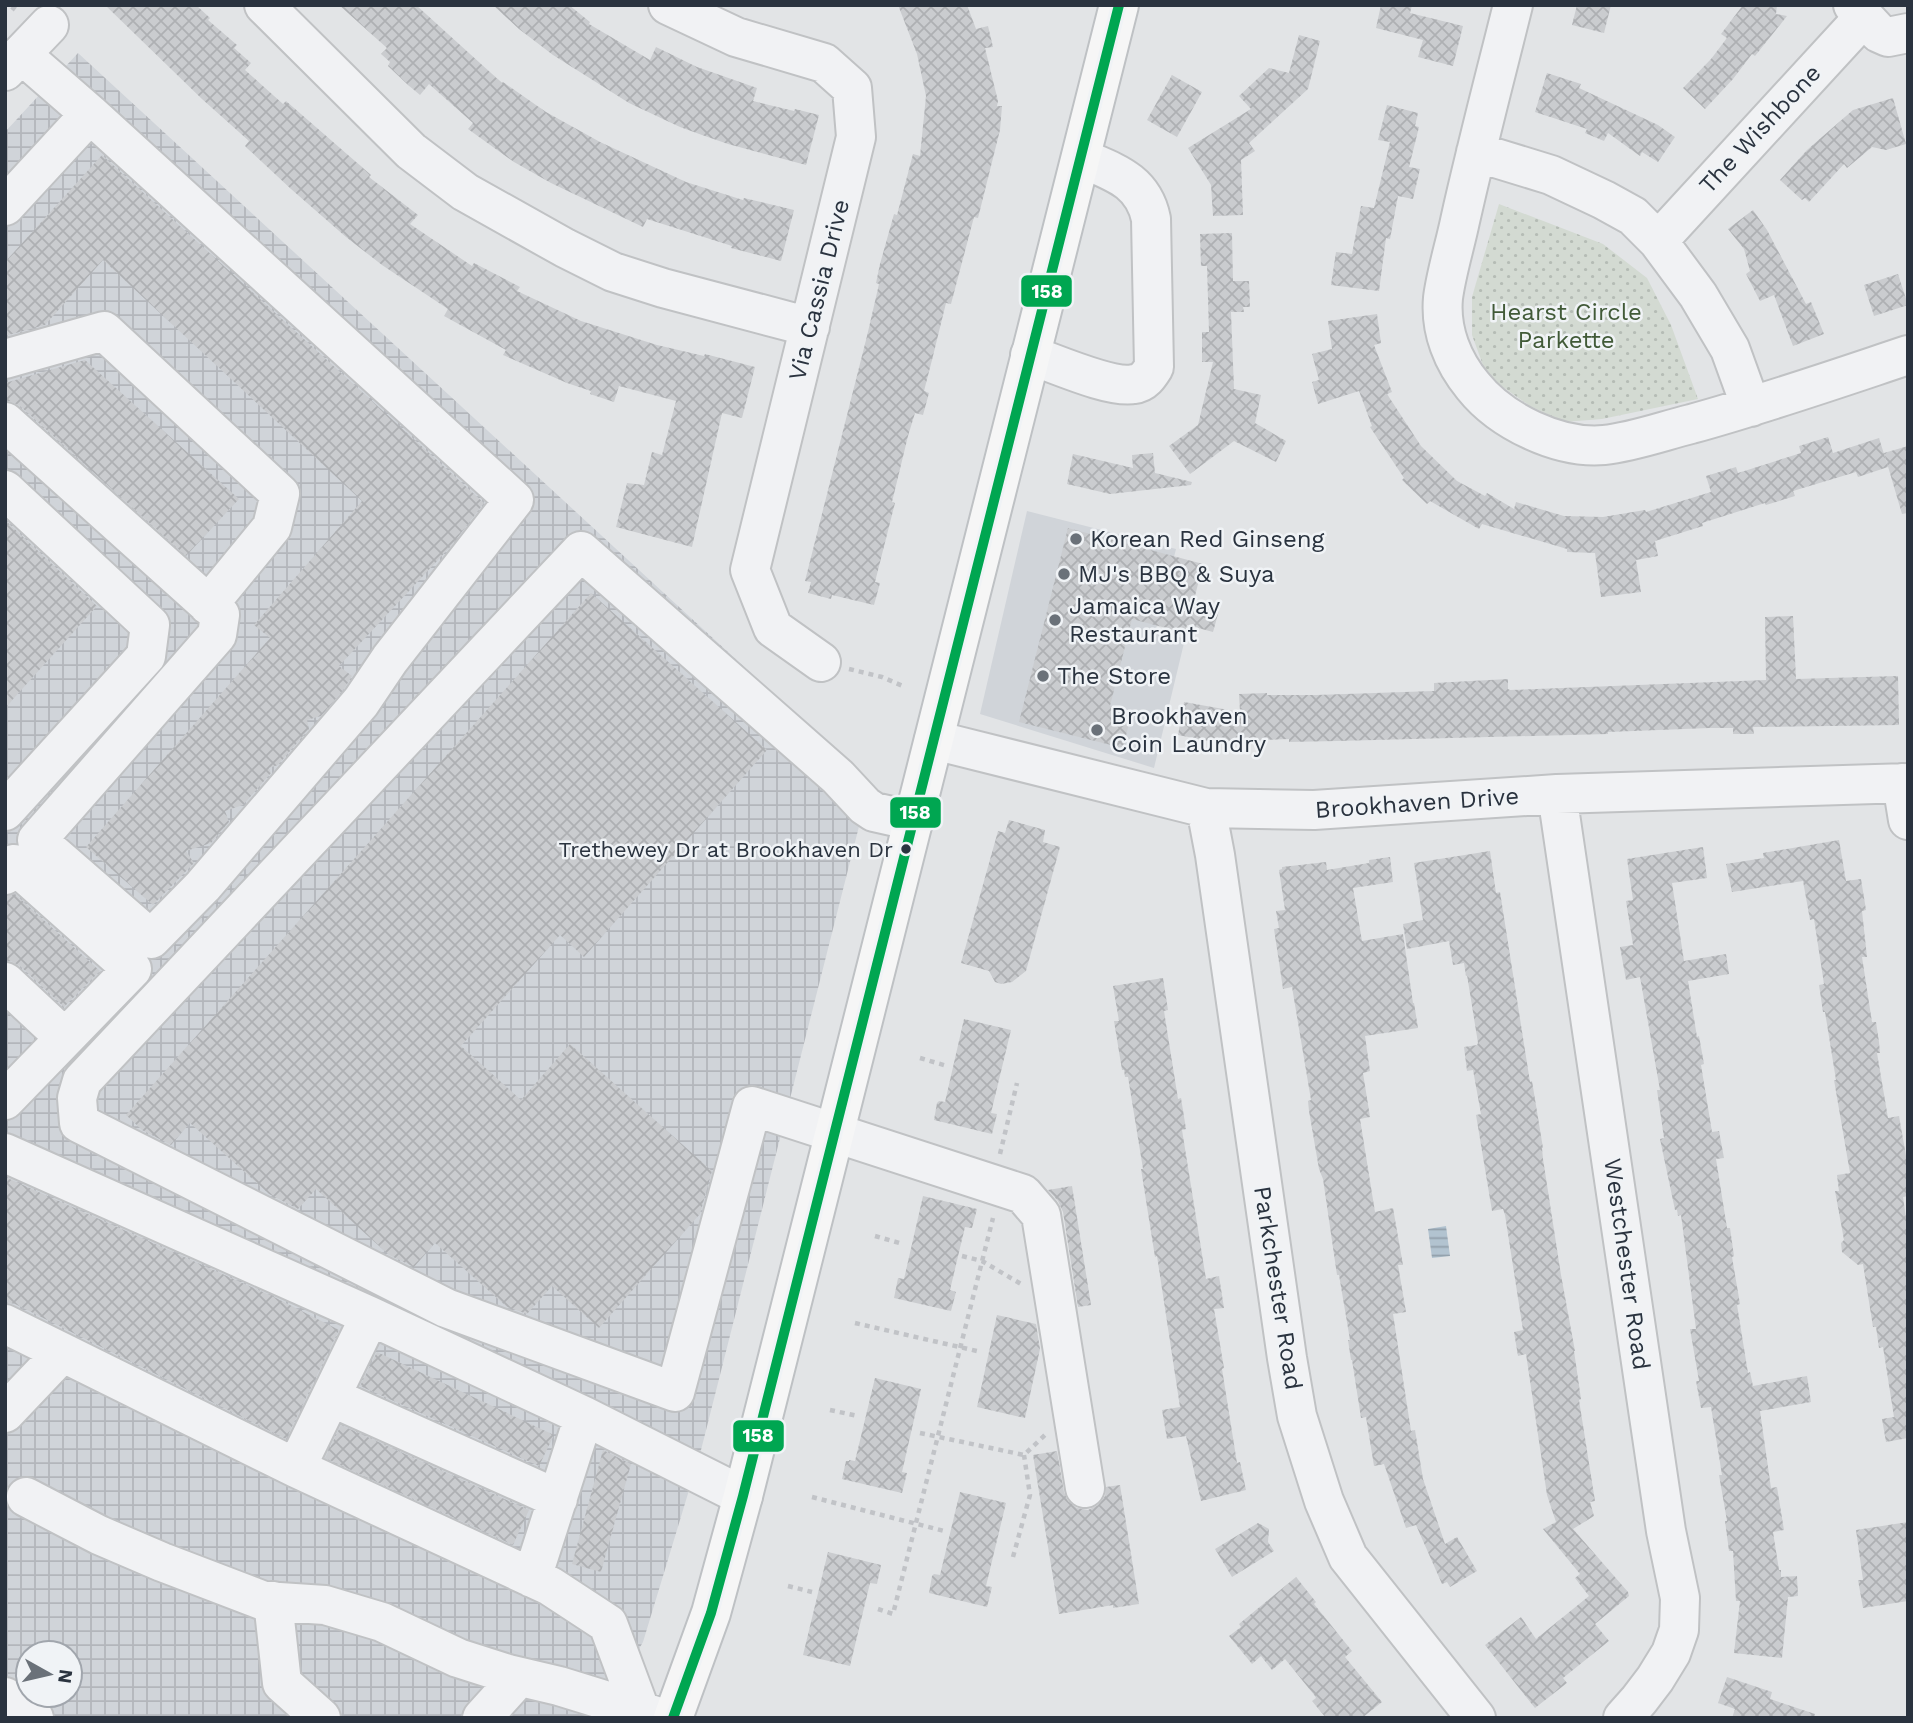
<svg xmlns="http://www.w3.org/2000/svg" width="1913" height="1723" font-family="'Work Sans',sans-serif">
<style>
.built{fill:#d0d4d9}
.industrial{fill:url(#industrial-grid);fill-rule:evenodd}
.park{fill:url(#park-dots)}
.water{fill:url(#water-rules)}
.building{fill:url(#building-cross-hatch)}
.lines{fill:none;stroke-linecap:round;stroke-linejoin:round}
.minor-casing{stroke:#c0c2c4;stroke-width:42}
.major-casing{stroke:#bec1c4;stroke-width:42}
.path{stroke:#c1c3c7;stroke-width:4.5;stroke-dasharray:5 5;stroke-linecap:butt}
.minor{stroke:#f1f2f4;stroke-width:38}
.major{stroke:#f6f6f6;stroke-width:38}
.bus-1-casing{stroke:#f0f3f6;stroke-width:16}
.bus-1{stroke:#00a651;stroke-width:10}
.poi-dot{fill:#6a7179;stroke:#f0f3f6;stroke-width:2.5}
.bus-dot{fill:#2a333f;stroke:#f0f3f6;stroke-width:2.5}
.labels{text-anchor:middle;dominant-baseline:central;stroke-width:5;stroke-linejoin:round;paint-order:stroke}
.bus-label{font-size:22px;fill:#2a333f;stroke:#f0f3f6;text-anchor:end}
.street-label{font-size:24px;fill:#2a333f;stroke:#f0f3f6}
.park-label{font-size:24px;fill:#415a38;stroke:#f0f3f6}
.poi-label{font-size:24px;fill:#2a333f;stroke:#f0f3f6;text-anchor:start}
.line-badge{stroke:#f0f3f6;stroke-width:2.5}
.badge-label{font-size:19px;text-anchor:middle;font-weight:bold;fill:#fff}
</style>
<defs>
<pattern id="industrial-grid" width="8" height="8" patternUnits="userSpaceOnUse" patternTransform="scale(1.75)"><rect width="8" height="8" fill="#d0d4d9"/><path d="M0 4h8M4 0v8" fill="none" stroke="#b3b6bb"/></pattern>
<pattern id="park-dots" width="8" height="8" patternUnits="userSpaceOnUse" patternTransform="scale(1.75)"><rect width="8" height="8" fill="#d3dad2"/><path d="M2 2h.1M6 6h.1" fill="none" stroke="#b5bcb5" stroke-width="1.8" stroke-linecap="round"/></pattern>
<pattern id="water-rules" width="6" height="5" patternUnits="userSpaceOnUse" patternTransform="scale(1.75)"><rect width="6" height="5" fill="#b2c3d0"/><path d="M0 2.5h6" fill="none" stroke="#919faa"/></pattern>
<pattern id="building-cross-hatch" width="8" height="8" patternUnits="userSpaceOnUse" patternTransform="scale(1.75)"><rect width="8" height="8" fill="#cacccf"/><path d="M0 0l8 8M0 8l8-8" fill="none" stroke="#aeb0b3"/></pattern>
</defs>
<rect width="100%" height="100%" fill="#e2e4e6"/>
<path class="built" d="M1027 511 1176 549 1156 629 1185 639 1154 768 980 714Z"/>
<path class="industrial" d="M78 53 870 783 700 1454 643 1642 600 1718H5V132ZM28 1653H70V1695H28Z"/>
<path class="park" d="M1499 204 1603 244 1647 278 1671 325 1698 399 1602 419 1564 422 1530 406 1487 376 1472 335V297Z"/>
<path class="water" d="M1446 1226 1450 1256 1432 1258 1428 1229Z"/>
<path class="building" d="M105 5H196L210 18 208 20 237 45 234 48 251 63 245 70 283 104 286 101 371 175 369 177 418 215 410 224 472 266 474 263 520 287 517 291 581 321 657 345 704 356 705 354 755 367 742 418 722 413 692 547 616 527 627 483 644 485 652 452 662 455 676 401 619 386 614 402 590 394 591 391 567 383 503 355 506 350 444 316 448 309 382 265 346 237 291 189 245 146 249 141 202 99Z
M339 5H416L502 83 503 82 546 112 600 142 686 182 743 200 744 198 794 210 781 261 731 248 732 246 647 219 643 227 551 183 514 162 468 129 473 123 429 84 420 95 407 84 388 66 390 62 381 54 387 48Z
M493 5H569L590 22 589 24 650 60 656 47 697 67 757 88 753 101 794 111 795 109 819 115 806 165 728 144 702 135 680 127 629 103 553 55 519 29Z
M898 5H967L976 29 988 26 993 47 985 48 998 101 997 106H1002L1000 130 978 218 974 217 951 304 946 303 932 360 924 391 929 393 923 415 915 413 908 436 892 502 895 503 875 582 880 583 874 605 832 595 831 599 808 593 811 582 805 581 867 336 879 284 876 283 880 264 894 214 897 215 913 154 920 156 926 96 917 54Z
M1381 5H1412L1410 13 1463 26 1453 66 1418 57 1423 40 1376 28Z
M1577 5H1611L1604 33 1572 25Z
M1743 5H1777L1776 14 1787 16 1755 56 1752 54 1733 79 1705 109 1683 88 1711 59 1727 38 1721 34Z
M1299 35 1320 41 1308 89 1249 143 1255 151 1241 160 1243 215 1213 216 1211 185 1188 148 1251 109 1239 96 1269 68 1289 73Z
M1547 73 1581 84 1579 88 1658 125 1675 137 1658 162 1642 152 1640 156 1608 133 1604 141 1585 133 1587 129 1535 112Z
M1172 75 1202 92 1177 137 1147 120Z
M1893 98 1906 144 1886 150 1872 147 1847 168 1844 164 1809 202 1805 198 1802 200 1780 180 1807 150 1853 110Z
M1387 105 1418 113 1415 126 1419 127 1409 167 1420 169 1413 199 1398 196 1390 239 1386 238 1379 291 1331 285 1336 252 1352 254 1361 206 1374 208 1390 142 1378 140Z
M102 155 484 503 451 546 339 666 352 676 344 689 321 716 307 720 309 729 278 765 269 768 271 773 243 805 225 811 229 822 211 843 186 851 194 863 153 905 86 847 270 638 254 625 362 501 103 260 45 325 5 336V262Z
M1753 210 1767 230 1806 304 1811 302 1824 334 1793 346 1774 295 1760 301 1746 274 1750 271 1744 249 1728 229Z
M1232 233 1233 281H1249L1250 307H1243L1244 312H1231L1234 389 1261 395 1255 423 1286 441 1276 462 1234 441 1190 474 1169 446 1198 425 1213 362H1202V332H1209L1207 266H1201L1200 234Z
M1898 274 1908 305 1874 316 1864 285Z
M1377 314 1381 343 1374 345 1392 392 1387 394 1421 446 1457 481 1485 496 1487 493 1514 509 1516 502 1564 516 1603 517 1645 510 1646 512 1711 492 1706 476 1736 467 1738 473 1801 453 1799 446 1828 437 1833 453 1879 438 1888 467 1858 477 1856 472 1793 491 1795 496 1766 505 1765 503 1702 523 1703 526 1655 541 1658 556 1636 560 1641 592 1601 597 1595 553 1567 552V549L1482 524 1479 529 1430 501 1427 504 1402 480 1404 478 1370 427 1372 426 1359 391 1318 404 1312 382 1319 380 1312 354 1332 349 1328 321Z
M85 360 239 499 186 556 20 406 10 401H5V383Z
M1908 446V513L1902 514 1884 453Z
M1153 453 1155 473 1192 482 1191 485 1110 494 1067 484 1073 454 1133 468 1132 455Z
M5 520 97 606 5 708Z
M1068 528 1203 564 1194 600 1220 607 1213 632 1187 625 1185 633 1132 619 1110 706 1132 711 1123 748 1019 722Z
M591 593 767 750 584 957 560 935 461 1046 521 1100 570 1044 712 1171 700 1214 599 1328 552 1286 527 1314 507 1307 435 1243 414 1267 389 1255 316 1189 298 1209 269 1194 190 1123 171 1145 142 1130 126 1115Z
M1793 616 1796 679 1898 676 1899 725 1753 727 1754 734H1733V728H1709L1608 732V734L1337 741 1289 742V739L1214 742 1178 735 1184 702 1240 712 1239 694 1267 693V695H1316L1434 691V683L1508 679V689L1510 690 1766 680 1765 617Z
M1009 820 1045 830 1043 842 1060 847 1026 971 1012 982 1001 984 995 982 989 971 961 963 998 831 1005 833Z
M1839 840 1846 881 1861 879 1866 910 1862 911 1867 957H1862L1872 1022H1876L1879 1042 1880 1053H1877L1888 1118 1899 1116 1908 1167V1196L1903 1197 1908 1232V1438L1886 1442 1882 1419 1894 1417 1883 1347 1879 1348 1876 1327H1873L1863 1264 1858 1265 1842 1252 1841 1243 1844 1240 1835 1191H1839L1837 1175 1850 1173 1834 1080H1836L1825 1012H1823L1819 985 1824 984 1814 919 1810 920 1803 881 1732 892 1726 864 1764 858 1763 853Z
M1703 847 1707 878 1672 883 1684 961 1726 954 1729 974 1688 981 1697 1037 1699 1036 1704 1064 1701 1065 1712 1132 1719 1131 1724 1158 1716 1159 1727 1228H1730L1734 1256 1732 1257 1740 1304 1737 1305 1748 1373 1750 1372 1753 1386 1807 1376 1811 1402 1760 1411 1771 1488 1777 1487 1784 1530 1773 1532 1779 1570H1781V1577L1797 1576 1798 1596 1788 1597 1782 1658 1734 1653 1740 1601H1736L1733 1551H1729L1725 1521H1727L1719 1475H1722L1711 1407 1701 1408 1696 1381H1699L1690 1329H1696L1681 1215 1678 1216 1677 1210H1675L1660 1139 1664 1138 1657 1090H1660L1640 977 1626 980 1620 947 1633 945 1626 901 1633 900 1627 859Z
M1490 851 1496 893 1500 892 1530 1082 1532 1081 1543 1148H1542L1543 1159 1561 1275 1575 1351H1574L1581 1399 1579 1400 1595 1501 1590 1502 1594 1516 1573 1529 1628 1592 1629 1596 1595 1624 1609 1641 1563 1678 1567 1683 1535 1708 1485 1645 1521 1617 1536 1639 1589 1596 1575 1578 1580 1574 1543 1529 1556 1522 1547 1495 1526 1354 1518 1356 1514 1332 1523 1330 1505 1215 1503 1209 1492 1211 1476 1115 1481 1114 1473 1070 1467 1071 1464 1047 1477 1045 1478 1043 1467 975 1466 976 1464 963 1453 965 1449 941 1407 949 1403 924 1423 920 1414 863Z
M1390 857 1393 882 1353 888 1362 941 1403 934 1413 1003H1414L1418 1028 1365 1036 1370 1071 1363 1073 1370 1117 1360 1119 1375 1212 1393 1208 1403 1265H1398L1406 1312 1393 1314 1411 1431 1415 1430 1423 1479 1445 1544 1457 1537 1477 1571 1450 1587 1447 1582 1442 1584 1416 1525 1406 1528 1384 1464 1374 1466 1366 1417 1361 1418 1352 1360H1351L1348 1340H1350L1339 1275H1337L1323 1179 1319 1169 1309 1111 1308 1101 1311 1100 1292 987 1283 989 1274 929 1279 928 1276 911 1285 910 1279 870 1282 869V867L1326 862 1327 870 1369 863V860Z
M15 894 100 971 64 1007 20 966 11 961H5V896Z
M1163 978 1168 1010 1164 1011 1178 1099 1181 1098 1186 1129 1182 1130 1206 1279 1219 1276 1224 1308 1214 1309 1224 1368 1222 1369 1237 1463 1240 1462 1246 1490 1201 1501 1186 1436 1167 1439 1162 1410 1180 1407 1157 1256 1155 1257 1141 1169H1143L1128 1077H1125L1124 1070H1122L1114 1021H1119L1113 986Z
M964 1019 1011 1030 991 1113 997 1114 992 1134 934 1120 937 1103 939 1101 945 1102Z
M5 1177 274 1297 339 1330 286 1439 15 1304 5 1302Z
M1072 1186 1091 1305 1078 1307 1063 1212 1058 1201 1048 1190Z
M923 1196 977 1209 972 1228 965 1227 950 1290 956 1292 951 1311 894 1298 898 1278 904 1279Z
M997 1315 1036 1324 1040 1349 1025 1418 977 1407Z
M377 1352 554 1435 539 1466 360 1386Z
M875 1378 921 1389 902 1472 907 1473 902 1493 842 1479 846 1461H849V1460L855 1461Z
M341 1425 529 1510 513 1545 325 1458Z
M603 1450 631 1464 601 1572 572 1564Z
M1057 1451 1064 1492 1068 1501 1077 1508 1088 1510 1098 1505 1105 1496 1106 1487 1120 1485 1139 1604 1113 1608V1605L1059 1614 1033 1455Z
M960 1492 1006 1503 986 1586 992 1587 987 1607 929 1593 932 1576 934 1574 940 1575Z
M1908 1522V1601L1863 1608 1858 1580H1863L1856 1530Z
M1258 1523 1269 1529 1268 1542 1274 1551 1232 1577 1215 1549Z
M828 1552 881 1565 877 1584 870 1583 850 1666 803 1655Z
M1296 1577 1316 1602 1314 1604 1352 1651 1345 1657 1382 1702 1362 1718H1326L1312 1701 1316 1698 1315 1696 1285 1659 1272 1670 1261 1656 1252 1664 1229 1636 1241 1627 1239 1624Z
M1727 1677 1772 1692 1770 1699 1815 1714 1814 1718H1732L1735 1709 1718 1703Z"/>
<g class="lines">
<defs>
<path id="minor" d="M264 5 411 151 465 192 565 248 613 272 663 288 810 327
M668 5 736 37 824 63 852 88 856 137 750 570 773 628 821 662
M1513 5C1495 77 1476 149 1460 221 1455 245 1446 274 1443 298 1440 331 1453 362 1473 386 1501 421 1558 449 1604 445 1633 442 1663 431 1691 424 1764 404 1836 379 1908 355
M1853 5 1879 33 1888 37 1908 33
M5 71 49 25
M1476 152 1551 175 1604 200 1633 216 1658 241 1698 295 1730 349 1751 407
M5 206 90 114 21 54
M1658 241 1863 18
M1030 355C1054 363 1111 389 1134 384 1144 383 1149 375 1154 367L1151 219C1143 180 1113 172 1081 158
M5 359 104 331 280 494 272 527 208 605
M5 422 220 615 217 635 37 840 151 939 203 886 361 702 390 659 514 500 90 114
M5 490 150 625 146 656 5 811
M934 740 1206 808 1314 810 1557 794 1908 783
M1902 783 1908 820
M1557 794 1666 1531 1680 1598 1679 1630 1671 1653 1655 1679 1639 1700 1623 1718
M1206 808 1215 855 1287 1358 1297 1416 1324 1501 1348 1557 1476 1718
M914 821 874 812 865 806 838 777 581 551 82 1081 77 1098 79 1123 446 1308 675 1392 752 1106 1023 1194 1041 1215 1085 1488
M5 875 14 864 132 969 5 1100
M5 982 65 1038
M5 1153 370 1316 584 1416 743 1496
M5 1324 296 1468 550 1586 608 1624 640 1710
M331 1397 558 1499
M5 1413 62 1353
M296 1468 370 1316
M26 1497 99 1535 162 1562 264 1601 325 1605 382 1622 458 1658 508 1674 559 1686 656 1716
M532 1578 584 1416
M273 1601 282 1683 321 1718
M5 1697 34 1718
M482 1718 519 1677"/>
<path id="major" d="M673 1718 711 1613 743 1496 1119 5"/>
</defs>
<use href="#minor" class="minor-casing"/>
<use href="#major" class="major-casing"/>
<path class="path" d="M12 10 16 5
M849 669 882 677 905 687
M920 1058 947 1066
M1000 1154 1017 1083
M875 1236 903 1244
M962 1256 982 1261 1021 1284
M855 1323 981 1352
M830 1410 858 1416
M920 1433 1024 1455 1045 1435
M812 1497 944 1531
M1013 1557 1030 1495 1024 1455
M788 1586 812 1592
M878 1609 893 1614 993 1218"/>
<use href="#minor" class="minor"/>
<use href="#major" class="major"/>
<defs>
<path id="bus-1" d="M673 1718 711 1613 743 1496 1119 5"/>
</defs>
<use href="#bus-1" class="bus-1-casing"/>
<use href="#bus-1" class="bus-1"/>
</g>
<g class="poi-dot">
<circle cx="1076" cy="539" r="7"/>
<circle cx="1064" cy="574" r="7"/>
<circle cx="1055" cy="620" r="7"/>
<circle cx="1043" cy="676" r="7"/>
<circle cx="1097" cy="730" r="7"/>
</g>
<circle class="bus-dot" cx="906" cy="849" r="6"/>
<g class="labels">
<g class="bus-label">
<text x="893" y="849">Trethewey Dr at Brookhaven Dr</text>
</g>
<g class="street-label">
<text transform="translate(1760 129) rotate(-47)">The Wishbone</text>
<text transform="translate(819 290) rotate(-76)">Via Cassia Drive</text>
<text transform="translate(1417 803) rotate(-4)">Brookhaven Drive</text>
<text transform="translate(1627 1264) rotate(82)">Westchester Road</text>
<text transform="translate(1278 1288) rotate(81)">Parkchester Road</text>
</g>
<g class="park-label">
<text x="1566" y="312">Hearst Circle<tspan x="1566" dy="28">Parkette</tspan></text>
</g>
<g class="poi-label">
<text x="1090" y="539">Korean Red Ginseng</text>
<text x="1078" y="574">MJ's BBQ &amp; Suya</text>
<text x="1069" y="606">Jamaica Way<tspan x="1069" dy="28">Restaurant</tspan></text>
<text x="1057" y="676">The Store</text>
<text x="1111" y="716">Brookhaven<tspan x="1111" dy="28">Coin Laundry</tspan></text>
</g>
</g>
<g class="line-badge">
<rect x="1020" y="274" width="53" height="34" rx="7" fill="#00a651"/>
<rect x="889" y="796" width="53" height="33" rx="7" fill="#00a651"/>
<rect x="732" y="1419" width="53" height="34" rx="7" fill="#00a651"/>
</g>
<g class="badge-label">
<text x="1047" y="298">158</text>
<text x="915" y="819">158</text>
<text x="758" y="1442">158</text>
</g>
<rect width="1913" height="1723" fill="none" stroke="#2a333f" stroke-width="14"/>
<g transform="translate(49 1674) rotate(98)"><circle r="33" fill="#f0f3f6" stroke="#a1a6ad" stroke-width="2"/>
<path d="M0-5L12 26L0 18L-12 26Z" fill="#6a7179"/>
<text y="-10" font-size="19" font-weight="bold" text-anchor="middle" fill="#2a333f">N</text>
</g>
</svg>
